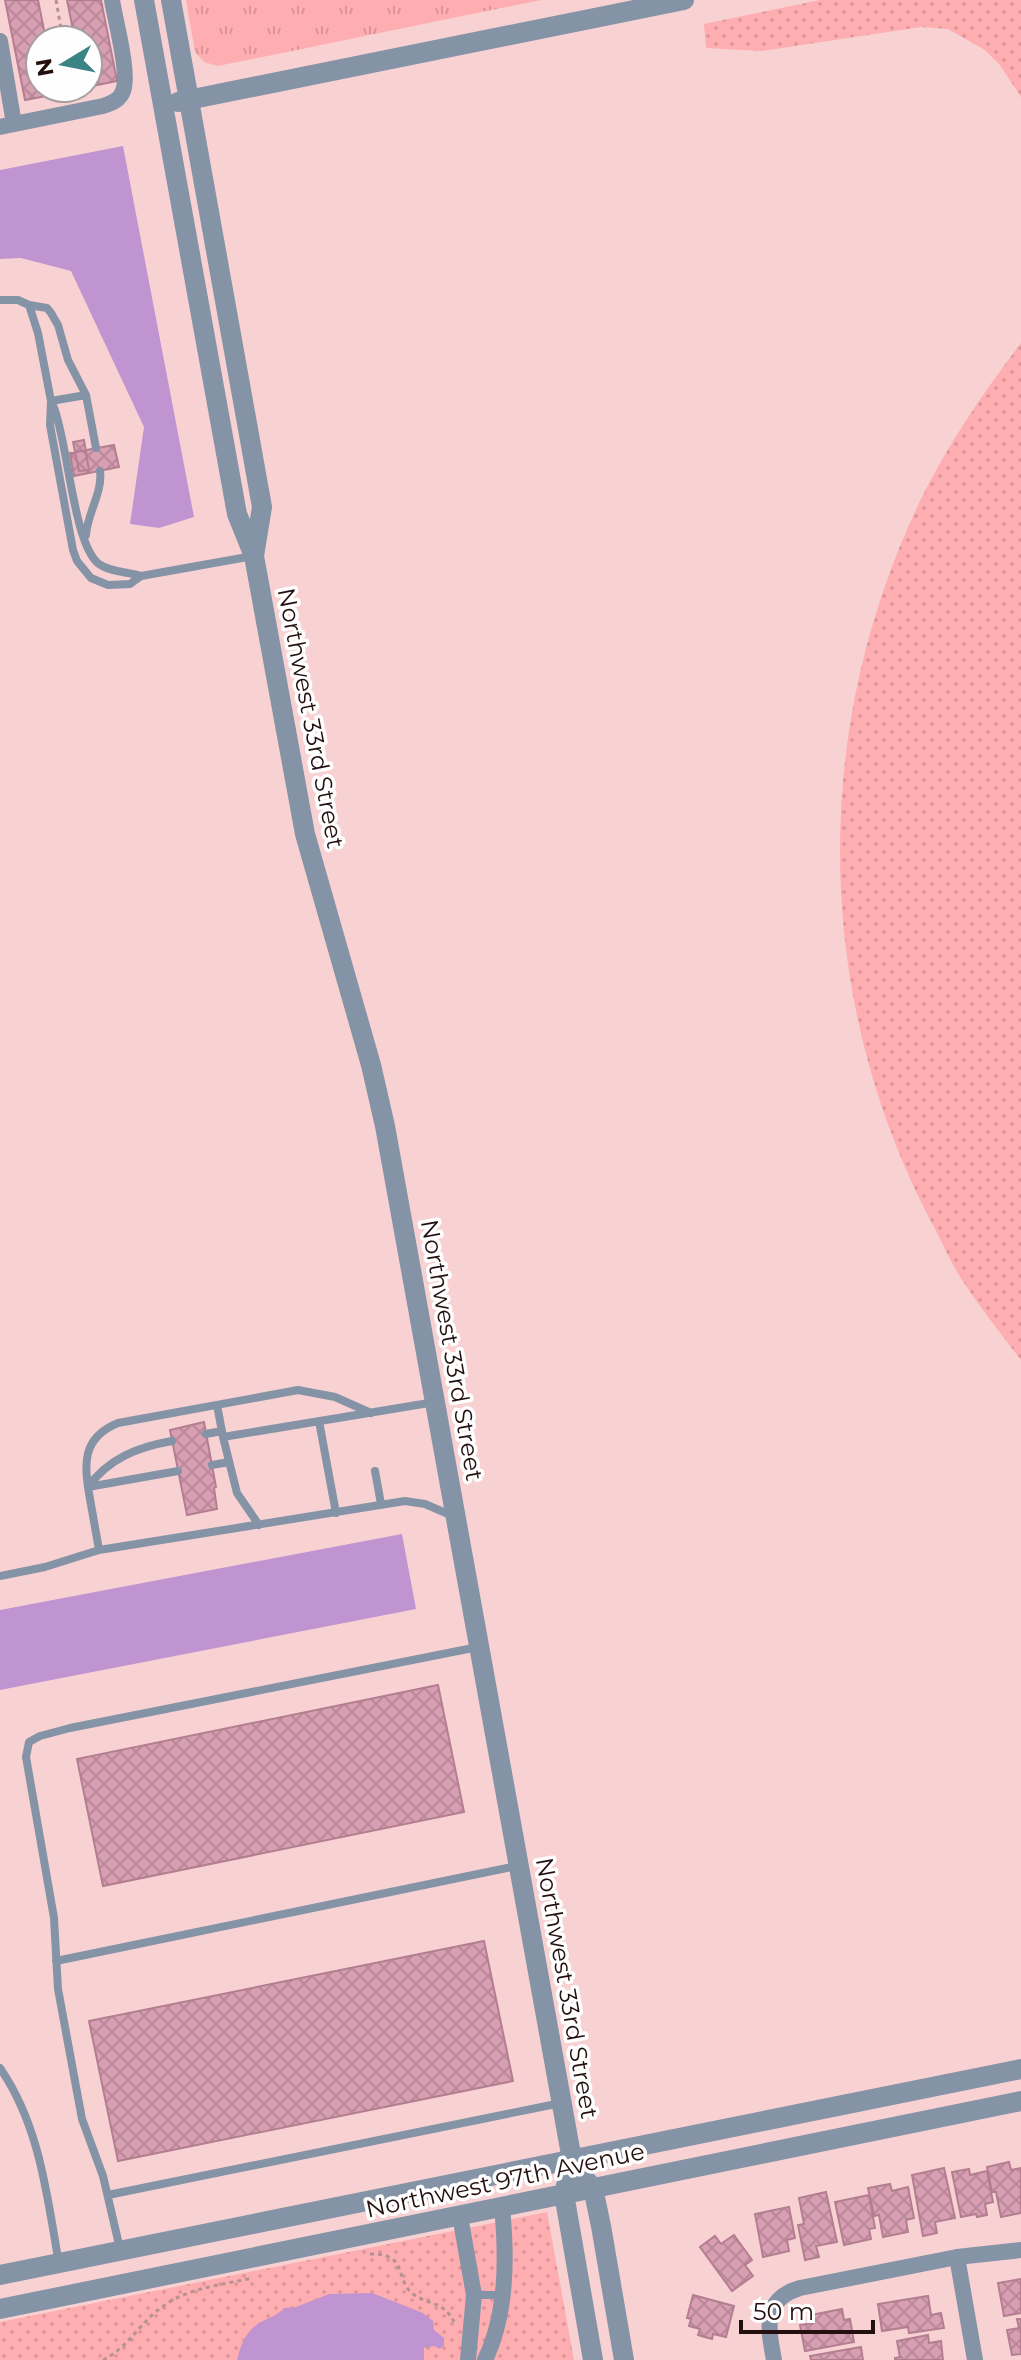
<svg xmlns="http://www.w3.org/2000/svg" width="1021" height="2360" font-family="Montserrat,sans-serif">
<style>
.grass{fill:url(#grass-dots)}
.park{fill:url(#park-tufts)}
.water{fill:#c094d0}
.building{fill:url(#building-cross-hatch);stroke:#b47e91;stroke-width:2}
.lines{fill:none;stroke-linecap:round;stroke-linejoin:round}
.path{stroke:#b29293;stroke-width:3;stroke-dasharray:4 4;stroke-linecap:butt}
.service{stroke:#8593a6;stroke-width:8}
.minor{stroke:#8593a6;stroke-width:16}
.tertiary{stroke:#8593a6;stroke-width:20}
.labels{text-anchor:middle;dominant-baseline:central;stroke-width:7;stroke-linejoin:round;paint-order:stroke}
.street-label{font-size:24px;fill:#240f10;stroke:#fefefe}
</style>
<defs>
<pattern id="grass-dots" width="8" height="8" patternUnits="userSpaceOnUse" patternTransform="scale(2)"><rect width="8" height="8" fill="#feaeb1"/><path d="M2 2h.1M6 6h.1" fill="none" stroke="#da9497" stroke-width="1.8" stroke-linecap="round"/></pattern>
<pattern id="park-tufts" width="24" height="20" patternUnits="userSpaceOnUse" patternTransform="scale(2)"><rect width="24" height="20" fill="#feaeb1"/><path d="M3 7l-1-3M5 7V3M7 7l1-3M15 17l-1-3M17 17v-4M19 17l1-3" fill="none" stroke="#da9497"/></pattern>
<pattern id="building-cross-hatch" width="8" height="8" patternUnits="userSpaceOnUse" patternTransform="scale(2)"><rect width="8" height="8" fill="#d89fb3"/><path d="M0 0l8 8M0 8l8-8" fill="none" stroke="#b98899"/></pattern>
</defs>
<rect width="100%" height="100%" fill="#f8d2d3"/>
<path class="grass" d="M820 0H1021V97L999 64 985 50 948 29 921 27 762 51 706 48 704 24Z
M1021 343V1360C1000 1333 979 1306 960 1277 951 1262 943 1245 935 1229 813 1002 809 733 920 501 948 444 983 393 1021 343Z
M547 2212 574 2360H0V2322Z"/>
<path class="park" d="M186 0H541L218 66 204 62 195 52Z"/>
<path class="water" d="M123 146 194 517 159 528 130 524 144 427 71 271 21 258 0 259V170Z
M402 1534 416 1609 0 1690V1610Z
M372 2293 423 2313 433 2321 434 2330 444 2338V2345L440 2349 434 2346 424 2348V2360H237C241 2344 246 2330 261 2322 270 2317 277 2316 284 2308L296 2307 329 2294Z"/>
<path class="building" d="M5 0H38L46 40H40V88H56L57 94 25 100Z
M67 0H101L117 81 88 87V40H75Z
M84 440 89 470 79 471 73 442Z
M114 445 119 467 74 476 70 453Z
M204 1422 216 1487 214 1488 217 1509 187 1515 170 1430Z
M438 1685 464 1812 103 1886 77 1759Z
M484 1941 513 2081 118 2161 89 2021Z
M1009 2162 1011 2170 1021 2168V2213L1001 2217 996 2192H992L987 2167Z
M944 2168 955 2218 935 2222 937 2233 923 2236 912 2175Z
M969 2169 970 2175 987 2171 993 2202 985 2204 987 2215 977 2217 976 2214 961 2217 952 2172Z
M890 2184 892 2191 908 2187 914 2218 906 2220 908 2232 883 2237 879 2215 874 2216 868 2188Z
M826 2192 837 2242 816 2246 819 2257 805 2260 798 2225 804 2224 799 2198Z
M869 2195 875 2228 869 2229 871 2239 844 2245 835 2202Z
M789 2207 795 2238 787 2240 789 2251 763 2257 755 2214Z
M734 2235 752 2260 745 2265 753 2276 732 2291 700 2247 715 2236 721 2244Z
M1021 2279V2313L1004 2316 998 2283Z
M693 2295 734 2306 726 2337 713 2334 712 2339 698 2335 700 2329 689 2326 691 2319 687 2318Z
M928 2296 931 2315 941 2313 944 2328 909 2333 908 2327 882 2331 878 2304Z
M842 2309 844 2320 850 2319 854 2342 805 2351 800 2325 813 2323 811 2315Z
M1017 2319H1021V2354L1012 2355 1007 2330 1019 2328Z
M928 2335 929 2343 941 2341 943 2360H895V2358L900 2357 897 2341Z
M861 2347 863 2360H811L810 2356Z"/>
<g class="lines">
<path class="path" d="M56 0 63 40
M370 2254C409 2253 394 2279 413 2294 429 2306 443 2300 454 2322
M103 2360C127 2348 138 2326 158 2310 184 2288 221 2285 253 2278"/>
<path class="service" d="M0 300H18L29 305 47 308 51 313 58 325 68 360 86 395 96 448
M29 305 38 333 51 401 50 425 73 550 77 561 91 578 108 585 130 584 141 576 253 556
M51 401 86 395
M53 405C68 440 73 545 99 564 110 572 128 572 141 576
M86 535C87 514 103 492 100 471
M217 1405 223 1437
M319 1421 336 1513
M206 1434 222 1431
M212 1465 229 1462
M375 1471 381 1504
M88 1487C109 1458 138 1447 172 1441
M88 1487 178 1471
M259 1525 237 1493 223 1437 435 1402
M99 1550C96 1533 93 1516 90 1499 84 1465 81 1438 118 1423L298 1390 335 1397 371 1413
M0 1576 45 1567 99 1550 405 1501 425 1504 455 1517
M56 1961 517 1866
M0 2068C40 2126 47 2196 59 2264
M108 2195 561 2103
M120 2249 103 2176 82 2119 58 1989 54 1918 26 1757 29 1742 40 1736 70 1728 478 1647
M474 2295H502"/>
<path class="minor" d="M0 41 14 124
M0 127 103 106C112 103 120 100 123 91 130 73 115 20 112 0
M460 2216 474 2295 468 2360
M957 2257 975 2360
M485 2360C507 2314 507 2258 502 2207
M774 2360C768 2328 762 2299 800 2288L957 2257 1021 2250"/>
<path class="tertiary" d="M144 0 237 514 254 556 305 834 371 1065 385 1126 572 2160 564 2194 593 2360
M171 0 262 507 254 556
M178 102 684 0
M586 2180 593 2188 601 2226 624 2360
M0 2275 1021 2069
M0 2309 1021 2101"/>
</g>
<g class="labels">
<g class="street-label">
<text transform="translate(311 718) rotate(79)">Northwest 33rd Street</text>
<text transform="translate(452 1350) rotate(80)">Northwest 33rd Street</text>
<text transform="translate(567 1988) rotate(80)">Northwest 33rd Street</text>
<text transform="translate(505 2180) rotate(-12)">Northwest 97th Avenue</text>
</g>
</g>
<g transform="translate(64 64) rotate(260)"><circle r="38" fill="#fefefe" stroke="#a79e9f" stroke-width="2"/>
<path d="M0-6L14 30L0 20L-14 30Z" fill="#3b8485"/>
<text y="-12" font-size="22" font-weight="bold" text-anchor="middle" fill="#240f10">N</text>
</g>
<path d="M741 2320v12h132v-12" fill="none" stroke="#240f10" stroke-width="4"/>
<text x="753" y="2320" font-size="24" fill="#240f10" stroke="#fefefe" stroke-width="6" paint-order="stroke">50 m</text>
</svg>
